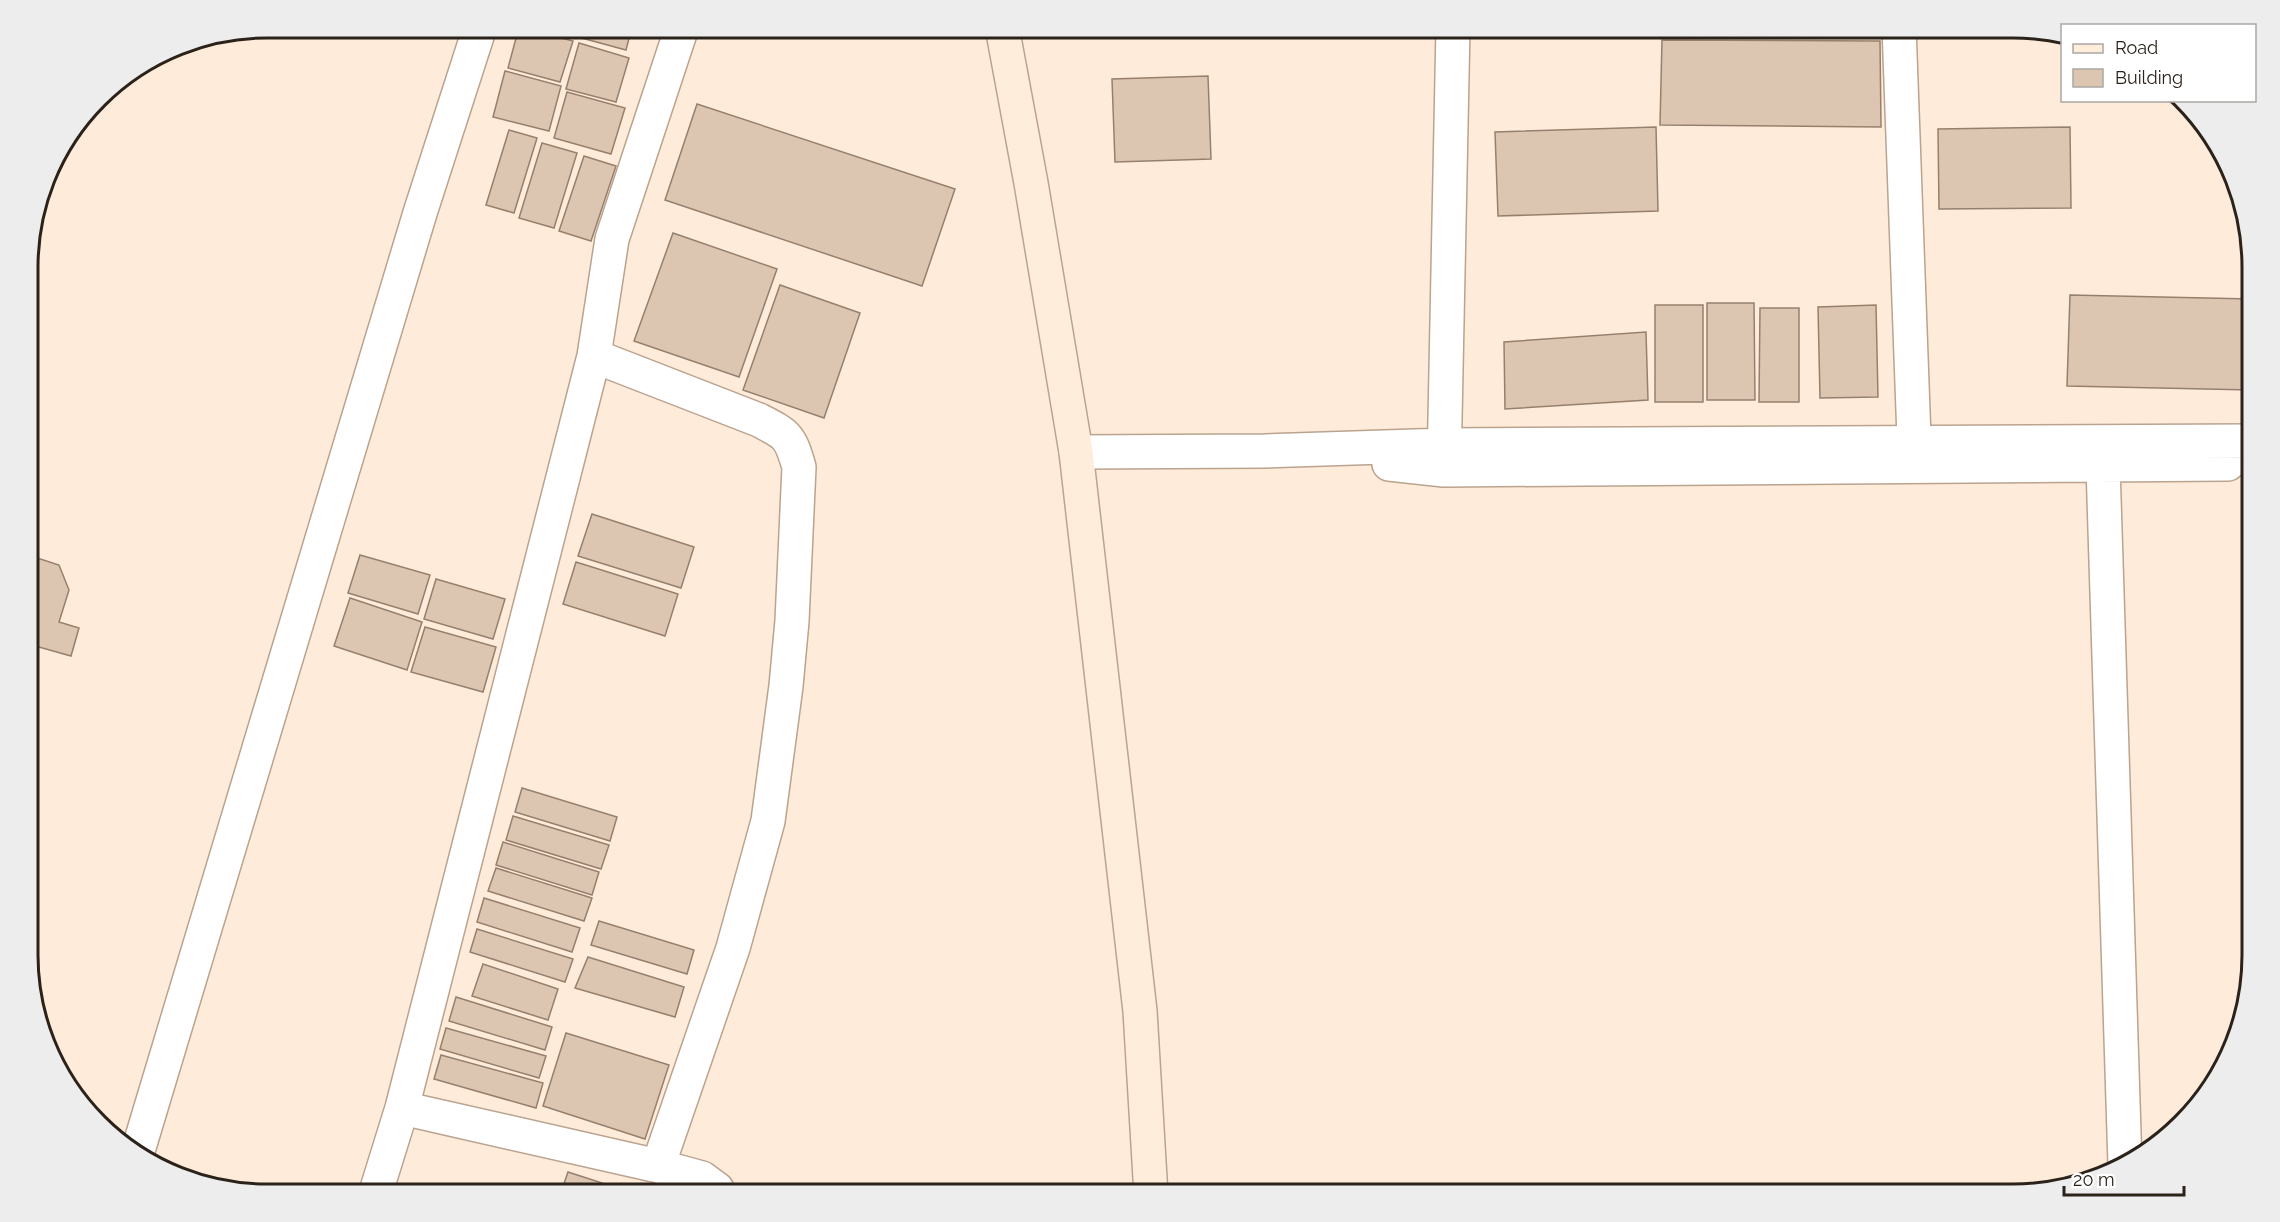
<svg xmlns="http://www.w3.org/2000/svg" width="2280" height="1222" font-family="Raleway,sans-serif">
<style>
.building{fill:#ddc6b1;stroke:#96806d;stroke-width:1.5}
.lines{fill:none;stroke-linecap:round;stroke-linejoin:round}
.street-casing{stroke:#baa38f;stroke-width:36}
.secondary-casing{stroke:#baa38f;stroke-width:36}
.street{stroke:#fff;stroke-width:33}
.secondary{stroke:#ffeddc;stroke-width:33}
.rim{fill:none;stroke:#2b221a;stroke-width:3}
</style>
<rect width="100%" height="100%" fill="#ffebda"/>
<path class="building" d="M519 27 573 41 560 82 508 68Z
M541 27H632L626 50Z
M1482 27H1643V33L1483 38Z
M1662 40 1880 41 1881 127 1660 125Z
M579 43 629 58 616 102 566 89Z
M505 71 561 86 549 131 493 117Z
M1208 76 1211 159 1115 162 1112 79Z
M567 92 625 108 611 154 554 138Z
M697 104 955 189 922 286 665 200Z
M1656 127 1658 211 1498 216 1495 132Z
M2070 127 2071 208 1939 209 1938 129Z
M509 130 537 138 514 213 486 205Z
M542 143 577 153 554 228 519 218Z
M584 156 616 166 591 241 559 231Z
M673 233 777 269 739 377 634 341Z
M780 285 860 313 824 418 743 390Z
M2070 295 2251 299V390L2067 386Z
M1707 303H1754L1755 400H1707Z
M1655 305H1703V402H1655Z
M1876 305 1878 397 1820 398 1818 307Z
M1760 308H1799V402H1759Z
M1646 332 1648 400 1505 409 1504 342Z
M592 514 694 547 681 588 578 556Z
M28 555 59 565 69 590 59 622 79 628 71 656 28 644Z
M360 555 430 575 418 614 348 593Z
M576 562 678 594 665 636 563 604Z
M436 579 505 599 493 639 424 619Z
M350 598 422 622 407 670 334 646Z
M425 627 496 647 483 692 411 672Z
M522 788 617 817 610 841 515 812Z
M513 816 609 845 601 869 506 840Z
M503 842 599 872 592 895 496 865Z
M496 868 592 898 584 921 488 891Z
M484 898 580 928 572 952 477 922Z
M599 921 694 950 687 974 591 945Z
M477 929 573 959 565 982 470 952Z
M588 957 684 987 675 1017 575 988Z
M483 964 558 989 548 1020 472 996Z
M456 997 552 1027 545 1050 449 1021Z
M446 1028 546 1056 539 1078 440 1049Z
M566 1033 669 1065 645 1139 543 1106Z
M441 1055 543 1083 536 1108 434 1079Z
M568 1172 602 1183 598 1195H560Z
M604 1188 632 1195H602Z"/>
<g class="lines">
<defs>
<path id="street" d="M1899 27 1915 466
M594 356 759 420C788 435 790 436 799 467L792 621 786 686 768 821 733 948 658 1166
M1076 452 1265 451 1445 445 2252 441
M1389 464 1444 470 2228 464
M2103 466 2125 1165
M1444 468 1453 27
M402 1108 658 1166 702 1178 717 1189 719 1195
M137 1154 420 213 480 27
M375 1195 402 1108 594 356 612 239 682 27"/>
<path id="secondary" d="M1002 27 1031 183 1076 452 1140 1011 1151 1195"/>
</defs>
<use href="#street" class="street-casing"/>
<use href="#secondary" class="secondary-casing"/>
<use href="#street" class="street"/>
<use href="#secondary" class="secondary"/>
</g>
<path d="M0 0H2280V1222H0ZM267 38H2013A229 229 0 0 1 2242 267V955A229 229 0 0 1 2013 1184H267A229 229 0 0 1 38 955V267A229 229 0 0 1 267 38Z" fill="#eeeded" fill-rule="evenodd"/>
<path class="rim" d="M267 38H2013A229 229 0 0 1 2242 267V955A229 229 0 0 1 2013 1184H267A229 229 0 0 1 38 955V267A229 229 0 0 1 267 38Z"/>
<rect x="2061" y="24" width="195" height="78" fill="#ffffff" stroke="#aaa7a3" stroke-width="1.5"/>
<rect x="2073" y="44" width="30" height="9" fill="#ffeddc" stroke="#aaa7a3" stroke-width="1.5"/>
<text x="2115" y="54" font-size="18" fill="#2b221a">Road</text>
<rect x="2073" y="69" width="30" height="18" fill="#ddc6b1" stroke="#aaa7a3" stroke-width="1.5"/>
<text x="2115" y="84" font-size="18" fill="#2b221a">Building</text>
<path d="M2064 1186v9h120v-9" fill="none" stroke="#2b221a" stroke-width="3"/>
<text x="2073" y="1186" font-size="18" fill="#2b221a" stroke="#ffffff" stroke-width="4.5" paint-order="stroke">20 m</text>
</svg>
